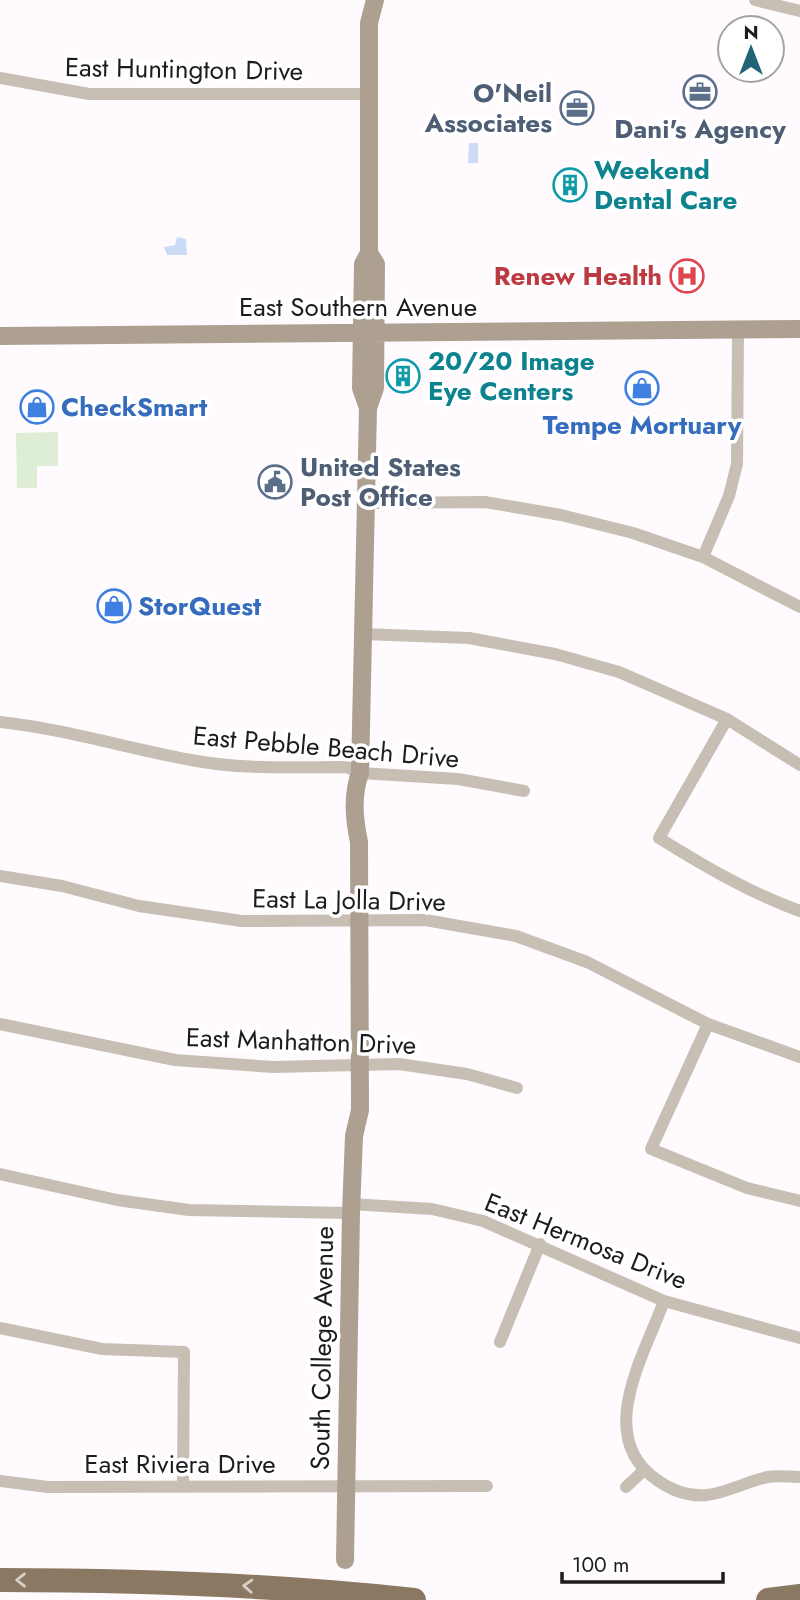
<svg xmlns="http://www.w3.org/2000/svg" width="800" height="1600" font-family="Jost,sans-serif">
<style>
.green{fill:#deedd5}
.water{fill:#ccdbf6}
.lines{fill:none;stroke-linecap:round;stroke-linejoin:round}
.street{stroke:#c7beb4;stroke-width:12}
.secondary{stroke:#aea091;stroke-width:18}
.highway{stroke:#8b7862;stroke-width:24}
.oneway{stroke:#d6d0c8}
.labels{text-anchor:middle;dominant-baseline:central;stroke-width:7;stroke-linejoin:round;paint-order:stroke}
.street-label{font-size:26px;fill:#1d1b1d;stroke:#fff}
.service-label{font-size:26px;font-weight:bold;fill:#4e5e75;stroke:#fff;text-anchor:end}
.culture-label{font-size:26px;font-weight:bold;fill:#0d838f;stroke:#fff;text-anchor:start}
.health-label{font-size:26px;font-weight:bold;fill:#be3a42;stroke:#fff;text-anchor:end}
.shop-label{font-size:26px;font-weight:bold;fill:#366cbe;stroke:#fff;text-anchor:start}
</style>
<rect width="100%" height="100%" fill="#fefafe"/>
<path class="green" d="M58 432V466H37V488H17L16 433Z"/>
<path class="water" d="M469 143H478V163H468Z
M177 237 186 239 187 255H167L164 247 175 245Z"/>
<g class="lines">
<path class="street" d="M755 0 800 11
M0 78 89 94H369
M366 503 485 502 561 515 633 533 703 557 800 607
M703 557 729 496 737 464 738 330
M363 634 469 638 555 654 619 672 727 719 800 765
M727 719 659 838C704 866 750 893 800 911
M0 722C65 729 126 748 191 760 242 770 295 767 347 767L360 773 458 779 524 791
M0 876 62 886 139 906 242 921 425 920 516 936 587 962 708 1024 800 1057
M0 1024 175 1060 273 1067 399 1064 467 1074 517 1088
M708 1024 651 1149 747 1188 800 1201
M0 1174 117 1200 189 1210 351 1213
M351 1204 432 1209 483 1221 664 1301 800 1338
M664 1301C644 1356 594 1437 657 1480 671 1490 688 1497 707 1495 727 1493 747 1481 768 1477 778 1475 790 1477 800 1477
M0 1328 102 1349 184 1352 183 1486
M500 1342 540 1244
M0 1481 48 1487 487 1486
M626 1487 643 1471"/>
<path class="secondary" d="M0 336 800 329
M368 408 361 388 363 264 369 253
M345 1560 351 1213 354 1136 360 1110 359 842C354 818 352 796 360 773L368 408 375 388 376 264 369 253V23L375 0"/>
<path class="highway" d="M0 1580C139 1580 276 1585 414 1600
M768 1600 800 1596"/>
</g>
<defs><path id="oneway-chevron" d="M-2-3.5L2.5 0L-2 3.5" fill="none" stroke-width="1.6" stroke-linecap="round" stroke-linejoin="round" transform="scale(1.75)"/></defs>
<g class="oneway">
<use href="#oneway-chevron" transform="translate(21 1580) rotate(-180)"/>
<use href="#oneway-chevron" transform="translate(248 1586) rotate(-177)"/>
</g>
<defs>
<symbol id="office-ring" viewBox="-11 -11 22 22"><circle r="9.5" fill="#fff" stroke="#5c6f8a" stroke-width="1.5"/><path d="M-6-3h4V-5.5h4V-3h4V5H-6ZM-1-4.5V-3h2v-1.5ZM-6 0V1H6V0Z" fill="#5c6f8a"/></symbol>
<symbol id="building-ring" viewBox="-11 -11 22 22"><circle r="9.5" fill="#fff" stroke="#0f9aa8" stroke-width="1.5"/><path d="M-4-6H4V6H1V3H-1V6H-4ZM-2.5-4.3h1.7v1.8h-1.7ZM.8-4.3h1.7v1.8H.8ZM-2.5-1h1.7V.8h-1.7ZM.8-1h1.7V.8H.8Z" fill="#0f9aa8"/></symbol>
<symbol id="hospital-ring" viewBox="-11 -11 22 22"><circle r="9.5" fill="#fff" stroke="#e0444e" stroke-width="1.5"/><path d="M-5-5h3v3.5h4V-5h3V5h-3V1.5h-4V5h-3Z" fill="#e0444e"/></symbol>
<symbol id="shop-ring" viewBox="-11 -11 22 22"><circle r="9.5" fill="#fff" stroke="#3f7fe0" stroke-width="1.5"/><path d="M-5-2.5h2.3a2.7 3.5 0 0 1 5.4 0H5L5.5 6h-11ZM-1.5-2.5h3a1.5 2.3 0 0 0-3 0Z" fill="#3f7fe0"/></symbol>
<symbol id="civic-ring" viewBox="-11 -11 22 22"><circle r="9.5" fill="#fff" stroke="#5c6f8a" stroke-width="1.5"/><path d="M-.6-6.5H3V-4.5H.6V-3L4-1V1h2V6H-6V1h2V-1L-.6-3ZM-1.2 2.5V6h2.4V2.5Z" fill="#5c6f8a"/></symbol>
</defs>
<g fill-rule="evenodd">
<use href="#office-ring" x="681" y="73" width="38" height="38"/>
<use href="#office-ring" x="558" y="89" width="38" height="38"/>
<use href="#building-ring" x="551" y="166" width="38" height="38"/>
<use href="#hospital-ring" x="668" y="257" width="38" height="38"/>
<use href="#building-ring" x="384" y="357" width="38" height="38"/>
<use href="#shop-ring" x="623" y="369" width="38" height="38"/>
<use href="#shop-ring" x="18" y="388" width="38" height="38"/>
<use href="#civic-ring" x="256" y="463" width="38" height="38"/>
<use href="#shop-ring" x="95" y="587" width="38" height="38"/>
</g>
<g class="labels">
<g class="street-label">
<text transform="translate(184 69) rotate(1)">East Huntington Drive</text>
<text x="358" y="307">East Southern Avenue</text>
<text transform="translate(326 747) rotate(5)">East Pebble Beach Drive</text>
<text transform="translate(349 900) rotate(1)">East La Jolla Drive</text>
<text transform="translate(301 1041) rotate(2)">East Manhatton Drive</text>
<text transform="translate(586 1241) rotate(22)">East Hermosa Drive</text>
<text transform="translate(322 1348) rotate(-89)">South College Avenue</text>
<text x="180" y="1464">East Riviera Drive</text>
</g>
<g class="service-label">
<text x="552" y="93">O'Neil<tspan x="552" dy="30">Associates</tspan></text>
<text x="700" y="129" text-anchor="middle">Dani's Agency</text>
<text x="300" y="467" text-anchor="start">United States<tspan x="300" dy="30">Post Office</tspan></text>
</g>
<g class="culture-label">
<text x="594" y="170">Weekend<tspan x="594" dy="30">Dental Care</tspan></text>
<text x="428" y="361">20/20 Image<tspan x="428" dy="30">Eye Centers</tspan></text>
</g>
<g class="health-label">
<text x="662" y="276">Renew Health</text>
</g>
<g class="shop-label">
<text x="61" y="407">CheckSmart</text>
<text x="642" y="425" text-anchor="middle">Tempe Mortuary</text>
<text x="138" y="606">StorQuest</text>
</g>
</g>
<g transform="translate(751 49)"><circle r="33" fill="#ffffff" stroke="#a5a4a5" stroke-width="2"/>
<path d="M0-5L12 26L0 18L-12 26Z" fill="#216477"/>
<text y="-10" font-size="19" font-weight="bold" text-anchor="middle" fill="#1d1b1d">N</text>
</g>
<path d="M562 1572v10h161v-10" fill="none" stroke="#1d1b1d" stroke-width="3.5"/>
<text x="572" y="1572" font-size="21" fill="#1d1b1d" stroke="#ffffff" stroke-width="5" paint-order="stroke">100 m</text>
</svg>
